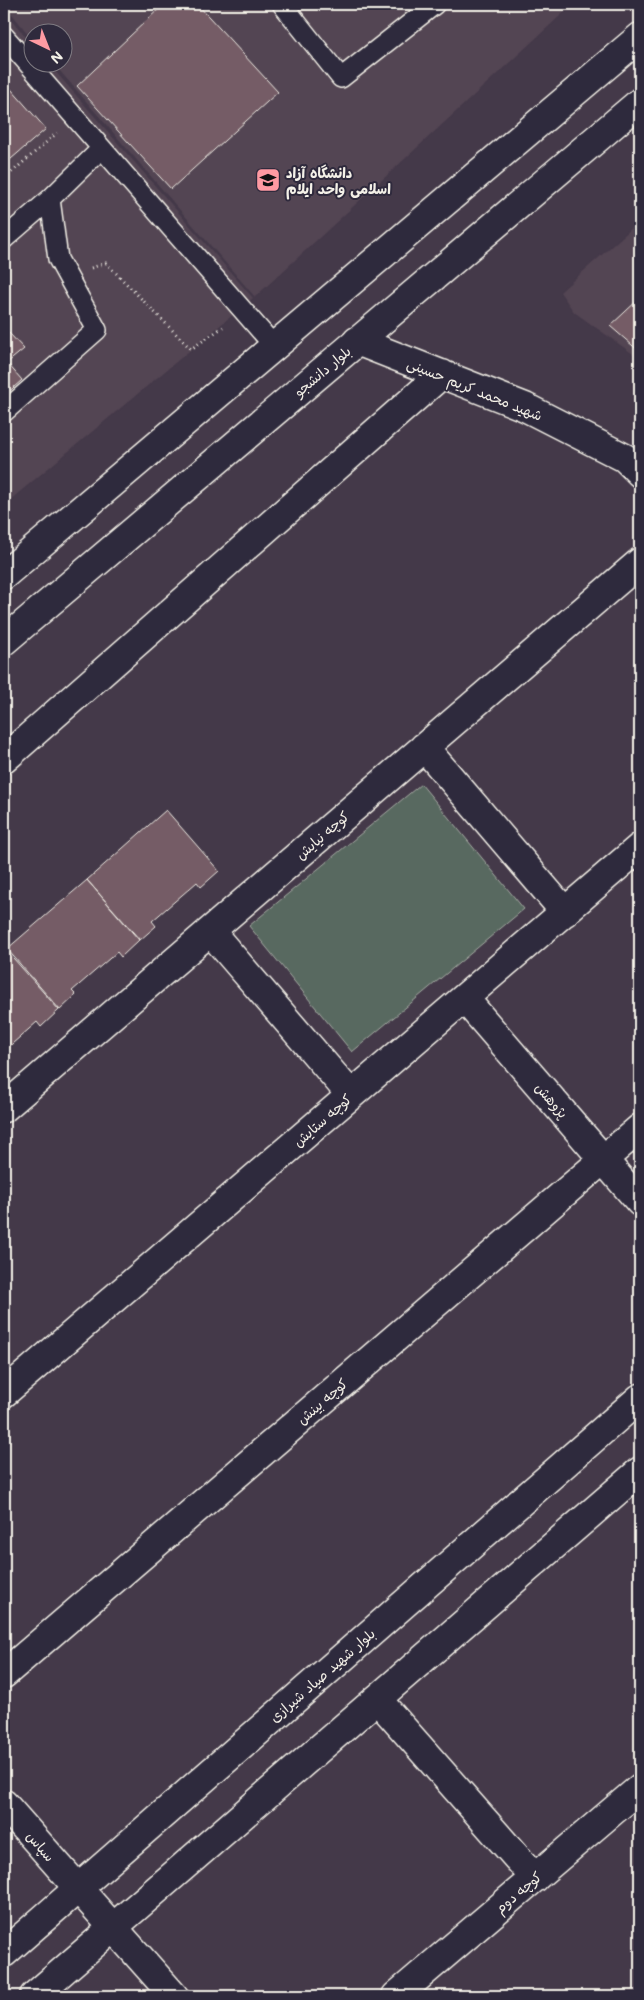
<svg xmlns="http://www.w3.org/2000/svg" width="644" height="2000" font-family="Mali,'Playpen Sans Arabic',sans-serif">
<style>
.built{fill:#524452}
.green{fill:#596961;stroke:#a6ada4}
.building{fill:#745c66;stroke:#f4f1e8}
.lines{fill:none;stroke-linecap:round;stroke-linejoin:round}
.service-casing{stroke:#f4f1e8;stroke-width:22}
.minor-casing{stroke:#f4f1e8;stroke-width:31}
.tertiary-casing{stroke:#f4f1e8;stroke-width:31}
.secondary-casing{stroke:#f4f1e8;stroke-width:31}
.path{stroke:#f4f1e8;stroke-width:3;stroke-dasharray:1 4;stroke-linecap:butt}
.service{stroke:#2f2a3d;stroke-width:19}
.minor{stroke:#2f2a3d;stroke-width:28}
.tertiary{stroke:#2f2a3d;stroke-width:28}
.secondary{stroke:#2f2a3d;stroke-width:28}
.labels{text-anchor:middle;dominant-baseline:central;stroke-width:4;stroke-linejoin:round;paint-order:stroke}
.poi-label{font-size:14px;font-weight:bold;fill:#f4f1e8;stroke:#2f2a3d;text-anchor:start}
.street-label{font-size:14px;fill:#f4f1e8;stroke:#2f2a3d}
</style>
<rect width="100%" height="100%" fill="#443949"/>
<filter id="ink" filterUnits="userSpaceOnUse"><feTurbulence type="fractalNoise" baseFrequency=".02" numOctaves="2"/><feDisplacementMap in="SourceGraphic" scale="10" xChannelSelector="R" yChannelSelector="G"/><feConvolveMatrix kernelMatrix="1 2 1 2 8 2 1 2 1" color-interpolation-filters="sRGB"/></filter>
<g filter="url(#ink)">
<path class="built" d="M4 4H573L255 297 53 63 62 62V32H32V39Z
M4 11 32 44V62L48 63 253 298 4 505Z
M640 221V359L574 312 560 292Z"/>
<path class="green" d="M421 784 524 909 352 1052 249 926Z"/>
<path class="building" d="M164 4H197L278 92 171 189 77 86Z
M4 81 46 129 4 165Z
M640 298V352L610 326Z
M9 333 24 349 7 363 22 380 4 396V338Z
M166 810 219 871 201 887 197 882 152 921 156 926 140 940 87 880Z
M87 880 139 940 121 957 117 952 72 991 76 995 60 1010 7 949Z
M6 950 59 1010 41 1027 37 1022 4 1051V952Z"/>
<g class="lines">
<defs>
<path id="service" d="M282 4 341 78 435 4
M4 36 274 346
M4 239 50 199
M4 412 97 330 58 259 50 199 101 149"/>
<path id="minor" d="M357 341 525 407 625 458 640 473
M424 747 565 912
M4 759 442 374
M210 931 351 1095
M464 998 640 1202
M4 1108 640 562
M4 1393 640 847
M4 1674 640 1128
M377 1699 535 1878
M4 1804 78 1888
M396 1996 640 1788"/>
<path id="tertiary" d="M78 1888 174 1996
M4 1953 640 1398
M34 1996 640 1471"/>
<path id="secondary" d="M4 575 640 37
M4 641 640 102"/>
</defs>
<use href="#service" class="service-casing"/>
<use href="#minor" class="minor-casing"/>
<use href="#tertiary" class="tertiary-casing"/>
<use href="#secondary" class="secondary-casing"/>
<path class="path" d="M4 179 57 133
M91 268 106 263 191 349 223 327"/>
<use href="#service" class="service"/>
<use href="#minor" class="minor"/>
<use href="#tertiary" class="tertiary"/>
<use href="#secondary" class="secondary"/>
</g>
</g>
<defs>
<symbol id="university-square" viewBox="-11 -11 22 22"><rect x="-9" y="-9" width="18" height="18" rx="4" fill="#ff9aa2" stroke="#2f2a3d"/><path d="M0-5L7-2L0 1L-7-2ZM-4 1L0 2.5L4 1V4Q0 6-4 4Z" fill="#111"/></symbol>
</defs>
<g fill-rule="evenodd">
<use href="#university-square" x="254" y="166" width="28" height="28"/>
</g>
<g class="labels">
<g class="poi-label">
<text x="286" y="172">دانشگاه آزاد<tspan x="286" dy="16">اسلامی واحد ایلام</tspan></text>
</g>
<g class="street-label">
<text transform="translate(322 371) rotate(-40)">بلوار دانشجو</text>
<text transform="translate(475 389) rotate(22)">شهید محمد‌ کریم حسینی</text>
<text transform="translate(322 835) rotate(-41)">كوچه نيايش</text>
<text transform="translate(552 1100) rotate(49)">پژوهش</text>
<text transform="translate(322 1120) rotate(-41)">کوچه ستایش</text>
<text transform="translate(322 1401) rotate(-41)">کوچه بینش</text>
<text transform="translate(322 1675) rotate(-41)">بلوار شهید صیاد شیرازی</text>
<text transform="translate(41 1846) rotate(49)">سپاس</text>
<text transform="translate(518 1892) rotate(-40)">کوچه دوم</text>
</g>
</g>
<rect width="644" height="2000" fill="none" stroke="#2f2a3d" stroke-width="20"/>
<rect x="10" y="10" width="624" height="1980" fill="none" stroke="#f4f1e8" stroke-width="2" filter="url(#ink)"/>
<g transform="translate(48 48) rotate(137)"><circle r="24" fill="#2f2a3d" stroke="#7e7a81"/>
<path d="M0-4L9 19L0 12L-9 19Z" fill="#ff9aa2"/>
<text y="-8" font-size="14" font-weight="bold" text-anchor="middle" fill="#f4f1e8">N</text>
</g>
</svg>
